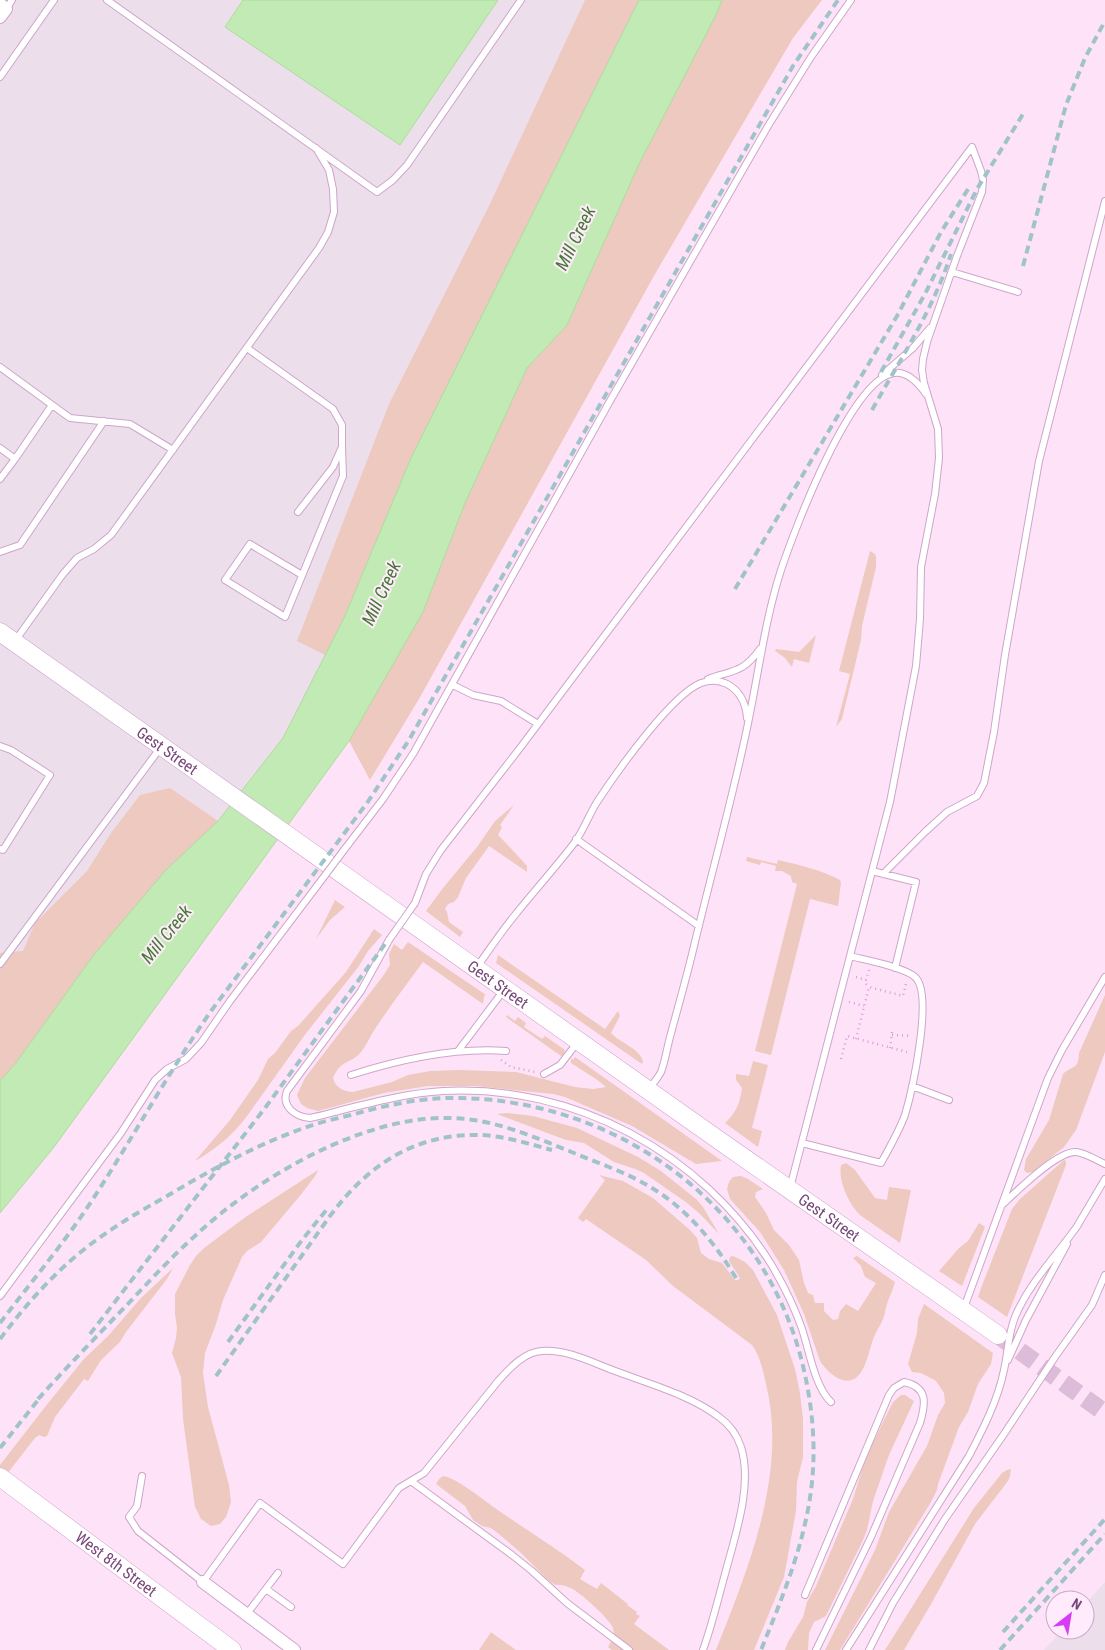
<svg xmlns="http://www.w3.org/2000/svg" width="1105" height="1650" font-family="'Roboto Condensed',sans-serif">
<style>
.industrial{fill:#eddeec}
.green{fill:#edc9bf}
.water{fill:#c2eab5;stroke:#aadd9a}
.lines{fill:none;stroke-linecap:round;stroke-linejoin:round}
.secondary-tunnel{stroke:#dcbcd8;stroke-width:18;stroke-dasharray:18 9;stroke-linecap:butt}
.lane-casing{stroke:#cea5cc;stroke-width:8}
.street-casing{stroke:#cea5cc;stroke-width:14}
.secondary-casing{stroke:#cfa0cd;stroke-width:19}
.path{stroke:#dc9adc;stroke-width:2.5;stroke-dasharray:1 4;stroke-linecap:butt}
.lane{stroke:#fff;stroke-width:6}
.street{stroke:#fff;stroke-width:12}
.secondary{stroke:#fff;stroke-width:18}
.rail{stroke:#a0c3c9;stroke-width:4;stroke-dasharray:8 5;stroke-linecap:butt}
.lane-bridge-casing{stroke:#cea5cc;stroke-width:8;stroke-linecap:butt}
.lane-bridge{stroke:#fff;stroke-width:6}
.labels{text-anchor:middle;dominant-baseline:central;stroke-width:4;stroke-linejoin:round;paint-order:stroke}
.street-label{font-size:16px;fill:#774679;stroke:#ffebfb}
.water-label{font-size:18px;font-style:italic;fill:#447935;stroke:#ffebfb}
</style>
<rect width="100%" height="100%" fill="#fee3f8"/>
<path class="industrial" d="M0 0H639L489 304 344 618 283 738 218 821 165 871 0 968Z
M1105 1582V1650H1044L1062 1630H1085V1604Z"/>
<path class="green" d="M585 0H639L411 458 344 618 325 655 297 641 389 404 489 206Z
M722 0H822L793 38 655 274 419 699 370 780 349 741 423 612 465 503 527 368 567 325 639 164 716 15Z
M870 551 875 554 876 557V567L862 626 861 640 842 719 836 727 850 674 839 671Z
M816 635 809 663 794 659 792 667 785 658 775 651 776 649 799 652Z
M170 788 218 821 165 871 93 956 16 1063 0 1081V953L23 951 35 923 87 871 111 833 140 795Z
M514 805 500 825 502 827 498 835C507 844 517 855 527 866V872L489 846 466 878 458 897 454 902 448 904 445 909 447 912 449 922 463 932 460 937 426 911 443 888 477 847 495 821Z
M747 857 777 864 778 860C800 865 821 870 840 880L841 883 838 906 810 899 771 1055 755 1051 797 884 792 882 791 876 782 871H775L776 866 761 862 760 865 746 861Z
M335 900 345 907 330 920 316 939Z
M374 929 382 935 368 951 359 966 304 1036 247 1116C233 1135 216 1149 195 1161L230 1120 258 1080 268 1059 275 1053 291 1031 298 1026 346 972Z
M408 942 486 995 484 996 483 1004 423 962C407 984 390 1006 375 1029 370 1036 367 1045 361 1052 350 1065 342 1058 333 1078 335 1087 344 1092 353 1092L392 1082 408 1075 430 1071 460 1070 516 1072 575 1087 593 1089 606 1087 596 1079 571 1063V1058L573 1060 575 1057 722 1161 696 1164 632 1126 565 1097 553 1094 475 1086H428L384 1093 318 1111 307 1108 301 1104 297 1095 305 1078 383 976 390 965 389 954 394 944 402 950Z
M498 955 605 1029 618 1011 620 1016 611 1033C620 1043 639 1048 643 1061L642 1064 496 963Z
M1105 995V1052L1076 1130 1064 1147 1033 1172 1027 1173 1024 1170 1026 1159 1049 1120 1063 1074C1074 1064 1078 1071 1079 1053Z
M507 1015 515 1021 518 1017 526 1023 524 1027 542 1039 545 1036 565 1050 564 1053 565 1054 561 1056 506 1017Z
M753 1061 768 1065 752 1128 762 1131 758 1147 725 1123C736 1113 740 1103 742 1088L736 1080V1074L749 1076Z
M507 1113 533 1116 577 1128 638 1157 661 1171 696 1199 703 1207 719 1234 700 1214 687 1203 644 1173 635 1169 614 1162 584 1143 566 1140 497 1114Z
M1064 1160 1066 1161V1165L1007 1317 978 1297 981 1288 1012 1209 1020 1199Z
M846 1163 855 1170 875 1198 887 1200 889 1187 911 1190 900 1243 860 1215C849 1204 838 1181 841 1165Z
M318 1170 316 1175 299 1197 261 1242 247 1251 242 1257 223 1300 216 1324 205 1353 203 1373 208 1407 229 1485 231 1502 226 1517 220 1524 211 1526 201 1519 195 1507 183 1419 181 1377 172 1353 176 1338 177 1328 175 1314V1294L190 1265 196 1256 204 1248 247 1216Z
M599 1175 623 1181 653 1198 690 1230 697 1238 701 1253 709 1259 722 1263 735 1280H738L740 1278 729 1261 730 1257 733 1256 745 1262 753 1270 777 1315 795 1369 800 1393 803 1419V1457L797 1482 796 1511 784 1577 754 1650H716C748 1569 788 1473 766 1384 763 1371 760 1356 752 1345L673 1286 646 1260 586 1219 583 1222 578 1218 605 1180Z
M741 1176 748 1179 763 1189 756 1192 755 1197 766 1213 774 1230 789 1245 799 1260 804 1283 808 1293 813 1295 815 1303H824V1311L833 1320 838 1319 840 1311 846 1304 858 1311 876 1283 865 1277 861 1266 853 1258 857 1256 895 1282C893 1290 889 1297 887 1304 885 1309 885 1315 883 1319 881 1325 876 1331 874 1337 869 1349 867 1367 858 1376 845 1389 827 1372 820 1361L804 1314 784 1270 760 1232 730 1199 727 1189 729 1182 733 1177Z
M979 1223 985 1227 962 1286 939 1271 959 1248 968 1241Z
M173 1268 167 1279 126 1332 120 1342 101 1360 88 1381 84 1379 55 1417 47 1436 44 1437 39 1435 35 1438 0 1483V1465L45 1407 83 1360 109 1335 141 1298Z
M924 1304 993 1353 991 1364 978 1384 968 1412 959 1427 938 1484 937 1490 931 1502 840 1650H825L875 1550 889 1512 927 1446 938 1415 945 1403 944 1393 936 1381 921 1373 912 1372 908 1364 917 1333 918 1319Z
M901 1395H905L914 1401 889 1455 873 1501 867 1530 863 1540 826 1616 814 1622 809 1633 808 1650H785L788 1642 803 1617 807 1602 816 1586 853 1499 864 1463 880 1428 893 1402Z
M1011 1469 1010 1476 1008 1481 975 1524 930 1606 904 1650H885L974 1508 1002 1473 1007 1470Z
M443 1476C457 1478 482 1499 495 1508 525 1529 556 1548 585 1570L580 1579 597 1589 601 1583 628 1604 627 1605 637 1612 636 1614 640 1616 634 1624 669 1650H612L608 1647C611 1642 615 1635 613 1628 611 1621 585 1597 577 1592 572 1588 562 1584 555 1585L548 1580 520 1552 499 1534 491 1528 482 1526 473 1520 465 1506 436 1484 439 1479Z
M491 1632 492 1633 516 1650H479Z"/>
<path class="water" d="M243 0H498L400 145 225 27Z
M639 0H722L716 15 639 164 567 325 527 368 465 503 423 612 349 741 54 1147 0 1213V1081L16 1063 93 956 165 871 218 821 283 738 344 618 411 458Z"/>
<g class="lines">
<path class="secondary-tunnel" d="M998 1335 1105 1413"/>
<defs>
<path id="lane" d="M107 0 377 192 393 180 407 165 521 0
M6 9 12 0
M0 77 54 0
M952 272 1018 292
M247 348 333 409 342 425V447L333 467 298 512
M0 367 70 418 130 424 173 450
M882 375 913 348 930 328
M0 448 15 459 0 479
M15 459 52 405
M0 552 20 545 104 421
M302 575 250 544 225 580 285 617 343 476 342 447
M15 641 63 574 77 558 94 549 111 535 319 248 328 232 334 212 333 189 329 170 316 148
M708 679C733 670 743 673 760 649
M453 685 473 695 501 701 538 724
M0 746 11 750 50 775 3 850 0 849
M576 839 699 926
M344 850 383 799 413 754 610 401 768 126 811 57 851 0
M872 871 916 882 895 968
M883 874 925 832 947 812 977 796 984 783 994 732 1005 655 1039 461 1105 201
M415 903 426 874 441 850 520 748 972 147 981 171 983 180 982 192 957 256 927 342 923 359 922 370 924 383 938 429 939 458 935 494 921 567 920 619 916 666 890 802 850 956
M389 940 361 991 287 1091C281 1106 295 1117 310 1118 322 1116 334 1112 346 1109 378 1101 410 1093 443 1091 574 1084 702 1153 771 1264 783 1284 793 1304 801 1326 809 1348 814 1386 831 1402
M0 964 161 747
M477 967C489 950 501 932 515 915 535 890 556 867 575 842 584 829 589 815 597 802 616 773 671 695 701 683 709 680 719 680 727 684 740 691 746 704 747 718
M458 1051 504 990
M544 1074 560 1065 577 1043
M351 1075C401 1059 454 1047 506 1051
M912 1086 949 1100
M649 1089C653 1083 658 1078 661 1072 665 1062 667 1048 670 1037 678 1007 687 976 694 946 711 875 731 804 746 733 758 678 764 623 781 570 794 531 851 379 894 373 908 371 919 384 926 394
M790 1188 850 956C865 960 904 967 915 977 934 994 912 1091 905 1115 899 1131 890 1147 881 1163L802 1143
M1003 1204C1017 1191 1057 1151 1076 1152 1086 1153 1096 1160 1105 1164
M1076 1228 1105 1179
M0 1296 121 1133 155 1080 167 1069 186 1059 201 1043 230 1001 317 886
M964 1308 1048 1078 1062 1050 1105 977
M1008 1360 1026 1320 1067 1244
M142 1476 137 1506 129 1517 138 1531 203 1582 260 1503 343 1564 399 1488 424 1473 499 1380C510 1368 524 1352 542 1351 568 1349 595 1364 618 1372 652 1385 690 1395 719 1417 729 1424 737 1435 741 1447 753 1485 735 1536 725 1574 718 1599 712 1625 703 1650
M411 1481 512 1555 532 1571 567 1603 629 1650
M266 1589 291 1607
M805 1595 889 1395 894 1388 904 1382C928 1387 926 1403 920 1423L871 1537 816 1650
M246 1615 278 1573
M846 1650 969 1456C983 1429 998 1400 1004 1370 1008 1353 1008 1334 1015 1317 1029 1283 1057 1255 1078 1225
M869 1650 893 1603 945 1519 1004 1434 1055 1357 1092 1305 1105 1275"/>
<path id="street" d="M0 4 6 9 0 17
M203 1582 294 1650"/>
<g id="secondary">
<path id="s1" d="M0 632 720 1141 998 1335"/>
<path id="s2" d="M0 1477 232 1650"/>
</g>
</defs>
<use href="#lane" class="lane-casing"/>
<use href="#street" class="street-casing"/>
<use href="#secondary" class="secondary-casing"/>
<path class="path" d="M869 970 865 983 869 987
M856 977 866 980
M849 1002 864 1006
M892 1035 911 1036
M856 1039 869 987 903 996 906 984
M890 1048 892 1032
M841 1059 847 1036 907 1052
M501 1060 511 1067 535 1072"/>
<use href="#lane" class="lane"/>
<use href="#street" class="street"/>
<use href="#secondary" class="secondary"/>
<path class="rail" d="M1023 266 1066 105 1085 58 1105 21
M881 372 925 294 977 189 1023 114
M872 410C901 358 933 310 951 254
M735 589 897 316 941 232 970 186
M0 1323C28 1286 59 1249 85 1211 129 1145 166 1076 211 1011L367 803 409 740 793 66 838 0
M90 1334 265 1108 388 940
M0 1339C27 1303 58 1268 95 1241 118 1224 142 1210 167 1196 209 1171 254 1146 301 1129 317 1123 334 1119 351 1115 386 1105 423 1097 460 1098 620 1101 765 1207 803 1366 812 1404 816 1443 812 1482 806 1541 783 1596 761 1650
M228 1342 302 1240 328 1208
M216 1376 330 1216C368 1165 415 1133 481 1135 505 1136 529 1144 552 1150
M38 1399C66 1368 95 1338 124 1308 147 1284 170 1258 196 1235 258 1177 364 1115 451 1118 495 1119 534 1137 574 1153 600 1164 628 1173 652 1188 688 1210 715 1243 736 1278
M0 1448 42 1395
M1003 1632 1105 1519
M1000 1650 1105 1534"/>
<defs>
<path id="lane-bridge" d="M317 886 344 850
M389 940 415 903"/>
</defs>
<use href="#lane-bridge" class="lane-bridge-casing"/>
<use href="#lane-bridge" class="lane-bridge"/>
</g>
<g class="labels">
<g class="street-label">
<text stroke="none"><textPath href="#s1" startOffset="205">Gest Street</textPath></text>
<text stroke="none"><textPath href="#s1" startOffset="610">Gest Street</textPath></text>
<text stroke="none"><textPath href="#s1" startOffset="1015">Gest Street</textPath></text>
<text stroke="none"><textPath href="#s2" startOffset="145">West 8th Street</textPath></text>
</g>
<g class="water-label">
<text transform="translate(575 238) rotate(-64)">Mill Creek</text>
<text transform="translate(381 593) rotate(-65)">Mill Creek</text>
<text transform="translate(166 934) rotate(-51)">Mill Creek</text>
</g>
</g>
<g transform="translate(1070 1615) rotate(31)"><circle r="24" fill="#ffebfb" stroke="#c9a9c7"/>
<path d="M0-4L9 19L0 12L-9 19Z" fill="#d63cf4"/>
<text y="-8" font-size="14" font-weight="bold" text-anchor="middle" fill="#774679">N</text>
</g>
</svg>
